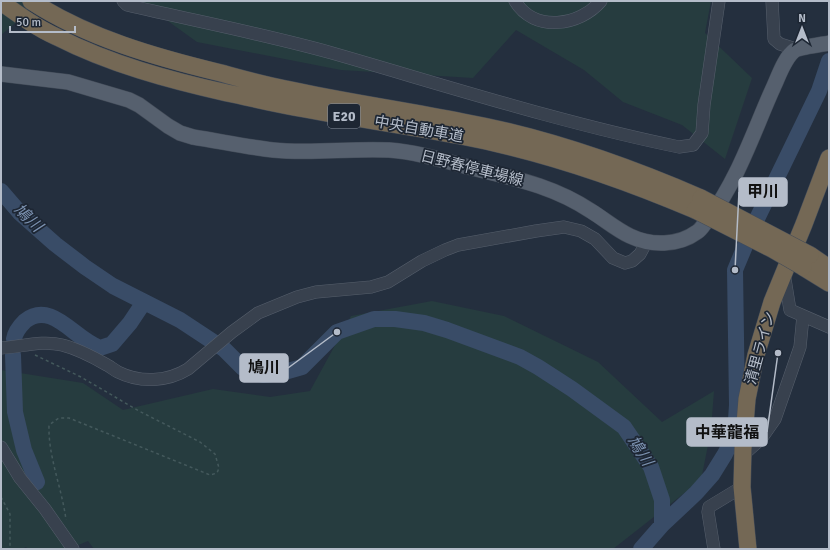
<svg xmlns="http://www.w3.org/2000/svg" width="830" height="550" font-family="Signika,'Noto Sans JP',sans-serif">
<style>
.green{fill:#263c3f}
.lines{fill:none;stroke-linecap:round;stroke-linejoin:round}
.river{stroke:#394c67;stroke-width:16}
.minor-casing{stroke:#565f6c;stroke-width:13}
.major-casing{stroke:#414a57;stroke-width:16}
.highway-casing{stroke:#434c59;stroke-width:18}
.path{stroke:#44595c;stroke-width:1.5;stroke-dasharray:3 3;stroke-linecap:butt}
.minor{stroke:#38414e;stroke-width:12}
.major{stroke:#56606e;stroke-width:15}
.highway{stroke:#746855;stroke-width:17}
.highway-bridge-casing{stroke:#434c59;stroke-width:18;stroke-linecap:butt}
.highway-bridge{stroke:#746855;stroke-width:17}
.labels{text-anchor:middle;dominant-baseline:central;stroke-width:3.5;stroke-linejoin:round;paint-order:stroke}
.shield{fill:#1d2633;stroke:#878f9c;stroke-width:1}
.shield-label{font-size:14px;font-weight:bold;fill:#b4bcc9}
.street-label{font-size:15px;fill:#b4bcc9;stroke:#1d2633}
.water-label{font-size:16px;font-style:italic;fill:#7c92b1;stroke:#1d2633}
.leader{fill:none;stroke:#b4bcc9;stroke-width:1.5}
.callout-dot{fill:#b4bcc9;stroke:#1d2633;stroke-width:1.5}
.callout{fill:#b4bcc9;stroke:#b4bcc9;stroke-width:1.5}
.callout-label{font-size:16px;text-anchor:middle;font-weight:bold;fill:#111}
</style>
<rect width="100%" height="100%" fill="#242f3e"/>
<path class="green" d="M1 1H42L1 35Z
M140 1H711L705 33 752 78 725 159 682 125 623 102 584 70 516 30 473 78 341 70 197 42Z
M432 301 504 316 598 362 662 422 714 391 711 430 701 480 613 549H94L88 541 69 549H28L26 547 22 549H1V370L83 383 123 410 213 389 270 397 310 391 351 316Z"/>
<g class="lines">
<path class="river" d="M1 191 20 213 55 244 85 267 113 286 180 320 224 349 243 368 263 375 281 373 302 367 337 332 374 319H395L424 323 447 330 520 357 538 367 572 389 624 427 651 467 662 500V525
M14 339C15 332 20 326 25 321 52 300 74 339 100 348L112 344 130 323 144 302
M13 355 15 412 24 450 37 482
M641 549 662 525 696 493 712 475 725 454 735 434 737 405 735 270 753 227 819 91 829 61"/>
<defs>
<path id="minor" d="M123 1 127 5C195 21 264 34 332 53 447 86 562 123 679 147L693 145 702 133 704 105 719 1
M515 1C534 33 580 26 601 1
M772 1 774 39 780 44 796 49
M784 273 790 310 829 327
M1 348C21 347 42 340 62 345 78 349 93 357 107 365 111 367 114 370 118 372 140 383 167 382 188 369L232 332 258 313 297 297 316 292 371 287 388 282 422 261 445 250 458 245 536 231 564 227 581 231 595 239 613 258 625 263 632 261 640 254 647 241
M1 447 20 478 45 509 73 549
M743 455 761 439 775 419 800 347 803 316
M714 549 708 512 709 507 742 487"/>
<path id="major" d="M1 74 68 82 129 100 139 105 168 126 180 133 193 137C219 141 246 147 273 150 311 154 350 148 389 150 416 152 442 160 468 167 512 178 552 185 591 211 604 219 617 230 630 236 651 246 678 246 697 232 702 229 705 222 709 218 739 178 754 130 774 86 779 75 785 57 795 50 797 48 824 44 829 43"/>
<path id="highway" d="M31 1C88 38 155 57 221 73 243 79 264 85 286 89 345 102 404 110 463 122 545 137 625 165 701 198
M1 2C19 15 37 28 57 37 110 64 169 80 227 93 247 97 267 102 288 106 345 117 403 125 461 136 541 151 620 178 695 210
M810 255 829 268
M803 267 829 283
M748 549 742 487 743 449 747 399 756 355 772 302 804 224 829 158"/>
</defs>
<use href="#minor" class="minor-casing"/>
<use href="#major" class="major-casing"/>
<use href="#highway" class="highway-casing"/>
<path class="path" d="M35 355 81 377 139 411 200 442 215 454 219 468 217 473 210 475 69 418H59L49 425C48 457 62 488 66 520
M1 497 10 514V549"/>
<use href="#minor" class="minor"/>
<use href="#major" class="major"/>
<use href="#highway" class="highway"/>
<defs>
<path id="highway-bridge" d="M701 198 810 255
M695 210 772 249 803 267"/>
</defs>
<use href="#highway-bridge" class="highway-bridge-casing"/>
<use href="#highway-bridge" class="highway-bridge"/>
</g>
<g class="labels">
<rect class="shield" x="328" y="104" width="32" height="24" rx="3"/>
<g class="shield-label">
<text x="344" y="116">E20</text>
</g>
<g class="street-label">
<text transform="translate(419 129) rotate(10)">中央自動車道</text>
<text transform="translate(472 168) rotate(14)">日野春停車場線</text>
<text transform="translate(760 348) rotate(-75)">清里ライン</text>
</g>
<g class="water-label">
<text transform="translate(28 218) rotate(43)">鳩川</text>
<text transform="translate(640 451) rotate(57)">鳩川</text>
</g>
</g>
<path class="leader" d="M735 270L739 192M337 332L288 368M778 353L767 432"/>
<g class="callout-dot">
<circle cx="735" cy="270" r="4"/>
<circle cx="337" cy="332" r="4"/>
<circle cx="778" cy="353" r="4"/>
</g>
<g class="callout">
<rect x="739" y="178" width="48" height="28" rx="4"/>
<rect x="240" y="354" width="48" height="28" rx="4"/>
<rect x="687" y="418" width="80" height="28" rx="4"/>
</g>
<g class="callout-label">
<text x="763" y="197">甲川</text>
<text x="264" y="373">鳩川</text>
<text x="727" y="438">中華龍福</text>
</g>
<rect width="830" height="550" fill="none" stroke="#b4bcc9" stroke-width="4"/>
<g transform="translate(802 28)" stroke="#1d2633" stroke-width="3" paint-order="stroke">
<path d="M0-3L7 15L0 10L-7 15Z" fill="#b4bcc9"/>
<text y="-6" font-size="11" font-weight="bold" text-anchor="middle" fill="#b4bcc9">N</text>
</g>
<path d="M10 26v6h65v-6" fill="none" stroke="#b4bcc9" stroke-width="2"/>
<text x="16" y="26" font-size="12" fill="#b4bcc9" stroke="#1d2633" stroke-width="3" paint-order="stroke">50 m</text>
</svg>
